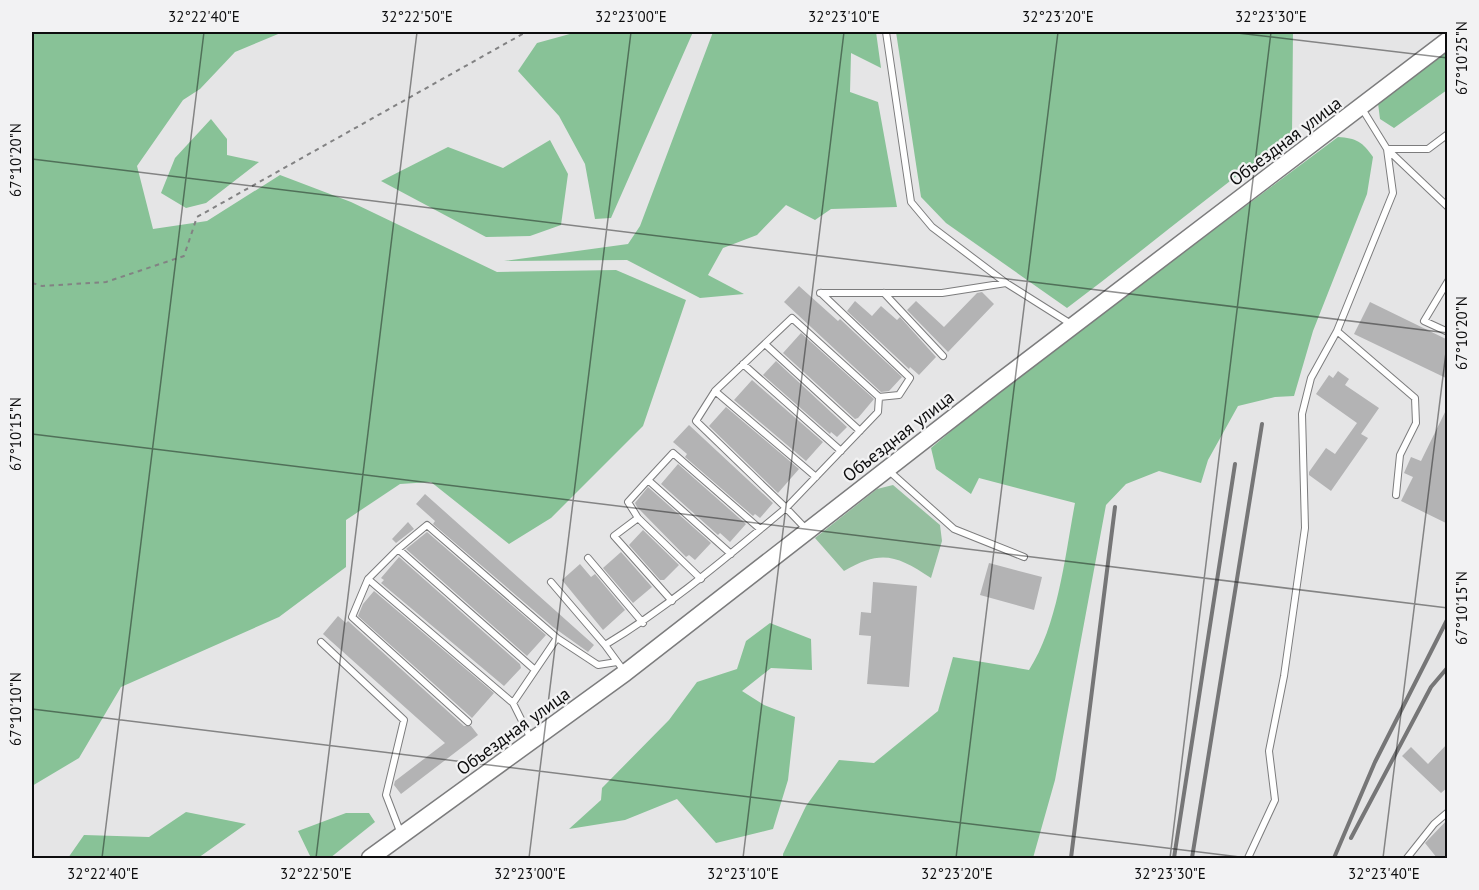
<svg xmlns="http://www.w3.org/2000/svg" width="1479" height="890" font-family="'PT Sans',sans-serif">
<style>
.green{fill:#95bf9f}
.forest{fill:#88c297}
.building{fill:#b3b3b4}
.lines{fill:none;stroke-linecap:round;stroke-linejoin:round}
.lane-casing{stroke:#7c7c7d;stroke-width:8}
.secondary-casing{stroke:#7c7c7d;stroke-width:19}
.path{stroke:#828283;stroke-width:2;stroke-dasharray:4.5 4.5;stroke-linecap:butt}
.lane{stroke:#fff;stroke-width:6}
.secondary{stroke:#fff;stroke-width:16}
.rail{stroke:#767677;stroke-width:4}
.ticks{fill:none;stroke:#0d0d0e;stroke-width:1.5;stroke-opacity:0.45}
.labels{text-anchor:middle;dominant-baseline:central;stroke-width:4.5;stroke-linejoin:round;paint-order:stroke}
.street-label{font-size:18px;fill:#0d0d0e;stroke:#f2f2f3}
.neatline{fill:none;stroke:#0d0d0e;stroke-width:2}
.ticks-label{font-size:15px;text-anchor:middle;fill:#0d0d0e}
</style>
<rect width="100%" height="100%" fill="#e5e5e6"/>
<path class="green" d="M893 485 940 525 942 541 931 578C897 556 882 549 844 571L815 538 877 489Z"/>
<path class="forest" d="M32 32H283L235 52 200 89 183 100 137 166 153 229 207 221 280 175 351 202 497 272 616 270 686 300 643 426 551 518 509 544 431 482 400 484 346 520V567L279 617 121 687 79 758 32 786Z
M577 32H693L611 218 595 219 585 164 559 116 518 71 537 43Z
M713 32H876L881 68 851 53 850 92 878 102 897 207 831 209 815 220 786 205 757 235 723 248 708 275 744 294 700 298 627 260 504 261 628 244 640 226Z
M896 32H1293L1292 135C1215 190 1143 251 1067 308L946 223 921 197Z
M1447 47V90L1394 128 1380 119 1377 95Z
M211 119 227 139V155L259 162 206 203 186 208 161 193 175 158Z
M1338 137C1356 138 1363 142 1373 157L1367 194 1313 331 1294 396 1275 397 1238 406 1208 460 1201 483 1159 471 1126 484 1106 505 1055 780 1033 858H783V854L806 806 839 760 874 763 938 711 953 657 1029 670C1058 625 1065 556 1075 503L979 478 971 494 936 469 931 448 1006 385Z
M550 140 568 174 561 225 530 236 486 237 381 181 448 147 503 168Z
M770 623 811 639 812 670 771 668 742 691 764 705 795 717 788 780 773 829 716 843 677 799 625 820 569 829 601 800 602 788 669 720 697 682 737 669 746 641Z
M186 812 246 824 198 858H68L84 835 149 837Z
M346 813H369L375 822 330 858H311L298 831Z"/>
<path class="building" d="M799 286 838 321 840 319 902 377 889 391 881 392 784 302Z
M982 292 994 304 948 352 907 310 916 301 944 327 977 293Z
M855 301 872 316 881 306 897 320 900 317 936 357 919 375 910 367 909 369 847 311Z
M1370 302 1448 340V379L1354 334Z
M801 333 874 399 858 418 855 419 783 353Z
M776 361 847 427 837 437 831 432 830 434 763 375Z
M1338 371 1349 379 1345 385 1379 408 1361 434 1368 438 1331 491 1309 475V472L1326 448 1335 454 1357 423 1316 394 1329 375 1333 378Z
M752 380 823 442 806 461 734 400Z
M1448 406V524L1401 501 1413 477 1404 473 1411 457 1421 461Z
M726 407 799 469 778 493 709 426Z
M689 425 773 503 760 518 755 514 753 516 685 457 687 454 673 442Z
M678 464 746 524 730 542 720 533 718 535 661 484Z
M648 487 711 543 695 560 689 555 686 557 637 507 635 503Z
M425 494 594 645 588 652 553 627 433 524 435 521 416 504Z
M408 522 414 529 396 543 392 539Z
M643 530 679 565 664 580H660L629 545Z
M427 532 546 635 527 656 406 549Z
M621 552 652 587 633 603 603 568Z
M399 557 520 664 521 668 504 686 381 583 384 580 381 578Z
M989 563 1042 577 1034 610 980 595Z
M580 564 591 577 595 574 625 610 603 630 562 580Z
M873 582 917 586 909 687 867 684 871 636 859 635 861 612 871 613Z
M374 591 494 693 472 718 358 616 363 604Z
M338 616 346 623 348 621 464 726H471L478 735 401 794 394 785 395 781 445 743 323 634Z
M1448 743V787L1441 793 1402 756 1411 747 1428 764Z
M1448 819V858H1437L1425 843Z"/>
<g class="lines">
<defs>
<path id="lane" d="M886 32 911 202 932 227 1006 283 1071 324
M1361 107 1387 149 1393 193 1337 331 1415 398 1416 423 1400 455 1396 495
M1387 149 1448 207
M1387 149H1428L1448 134
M1448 281 1424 321 1448 332
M820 293H942L1006 283
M821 293 910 378 899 395 879 397
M884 293 943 356
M765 344 860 431
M743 364 841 451
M715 391 792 318 879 397 878 412 786 508 807 530
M888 470 954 529 1024 557
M648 480 673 453 760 529
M638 518 628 502 648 480 731 554
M398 549 368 579 513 703
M588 558 643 623
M368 579 352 617 468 722
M551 582 605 645
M672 601 614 536 638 518 701 579
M557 638 598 665 617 662
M321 642 404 720 386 795 401 834
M624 671 605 645C670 606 728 556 786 508L696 421 715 391 816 477
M531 739 513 703 557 638 427 525 398 549 535 670
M1248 858 1275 800 1269 751 1284 676 1305 528 1302 414 1311 378 1337 331
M1407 858 1434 824 1448 812"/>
<path id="secondary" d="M370 858 625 673 994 386 1448 40"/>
</defs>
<use href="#lane" class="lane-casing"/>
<use href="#secondary" class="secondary-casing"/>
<path class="path" d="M32 283 42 286 106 282 184 256 197 217 526 32"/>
<use href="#lane" class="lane"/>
<use href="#secondary" class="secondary"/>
<path class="rail" d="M1351 838 1431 687 1448 667
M1071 858 1115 507
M1174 858 1235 464
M1192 858 1262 424
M1334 858 1375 762 1448 618"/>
</g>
<path class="ticks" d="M1229 32 1448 58M32 159 1448 333M32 434 1448 608M32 709 1248 858M102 858 204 32M316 858 417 32M529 858 631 32M743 858 844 32M956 858 1058 32M1170 858 1271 32M1383 858 1448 336"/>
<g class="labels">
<g class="street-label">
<text transform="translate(1285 141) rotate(-37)">Объездная улица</text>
<text transform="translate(898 436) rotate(-38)">Объездная улица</text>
<text transform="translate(513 731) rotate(-36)">Объездная улица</text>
</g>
</g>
<rect width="1479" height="890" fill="none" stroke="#f2f2f3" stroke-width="66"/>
<rect x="33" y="33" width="1413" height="824" class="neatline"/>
<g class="ticks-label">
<text x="204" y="22">32°22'40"E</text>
<text x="417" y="22">32°22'50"E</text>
<text x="631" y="22">32°23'00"E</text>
<text x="844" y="22">32°23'10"E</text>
<text x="1058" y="22">32°23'20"E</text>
<text x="1271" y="22">32°23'30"E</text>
<text transform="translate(1462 58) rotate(-90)" y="5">67°10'25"N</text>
<text transform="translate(16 160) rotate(-90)" y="5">67°10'20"N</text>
<text transform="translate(1462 333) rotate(-90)" y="5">67°10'20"N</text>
<text transform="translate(16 434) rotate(-90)" y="5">67°10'15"N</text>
<text transform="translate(1462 608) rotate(-90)" y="5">67°10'15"N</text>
<text transform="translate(16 709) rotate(-90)" y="5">67°10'10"N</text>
<text x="103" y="879">32°22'40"E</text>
<text x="316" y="879">32°22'50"E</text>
<text x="530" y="879">32°23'00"E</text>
<text x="743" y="879">32°23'10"E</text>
<text x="957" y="879">32°23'20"E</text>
<text x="1170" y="879">32°23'30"E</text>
<text x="1384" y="879">32°23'40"E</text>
</g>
</svg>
